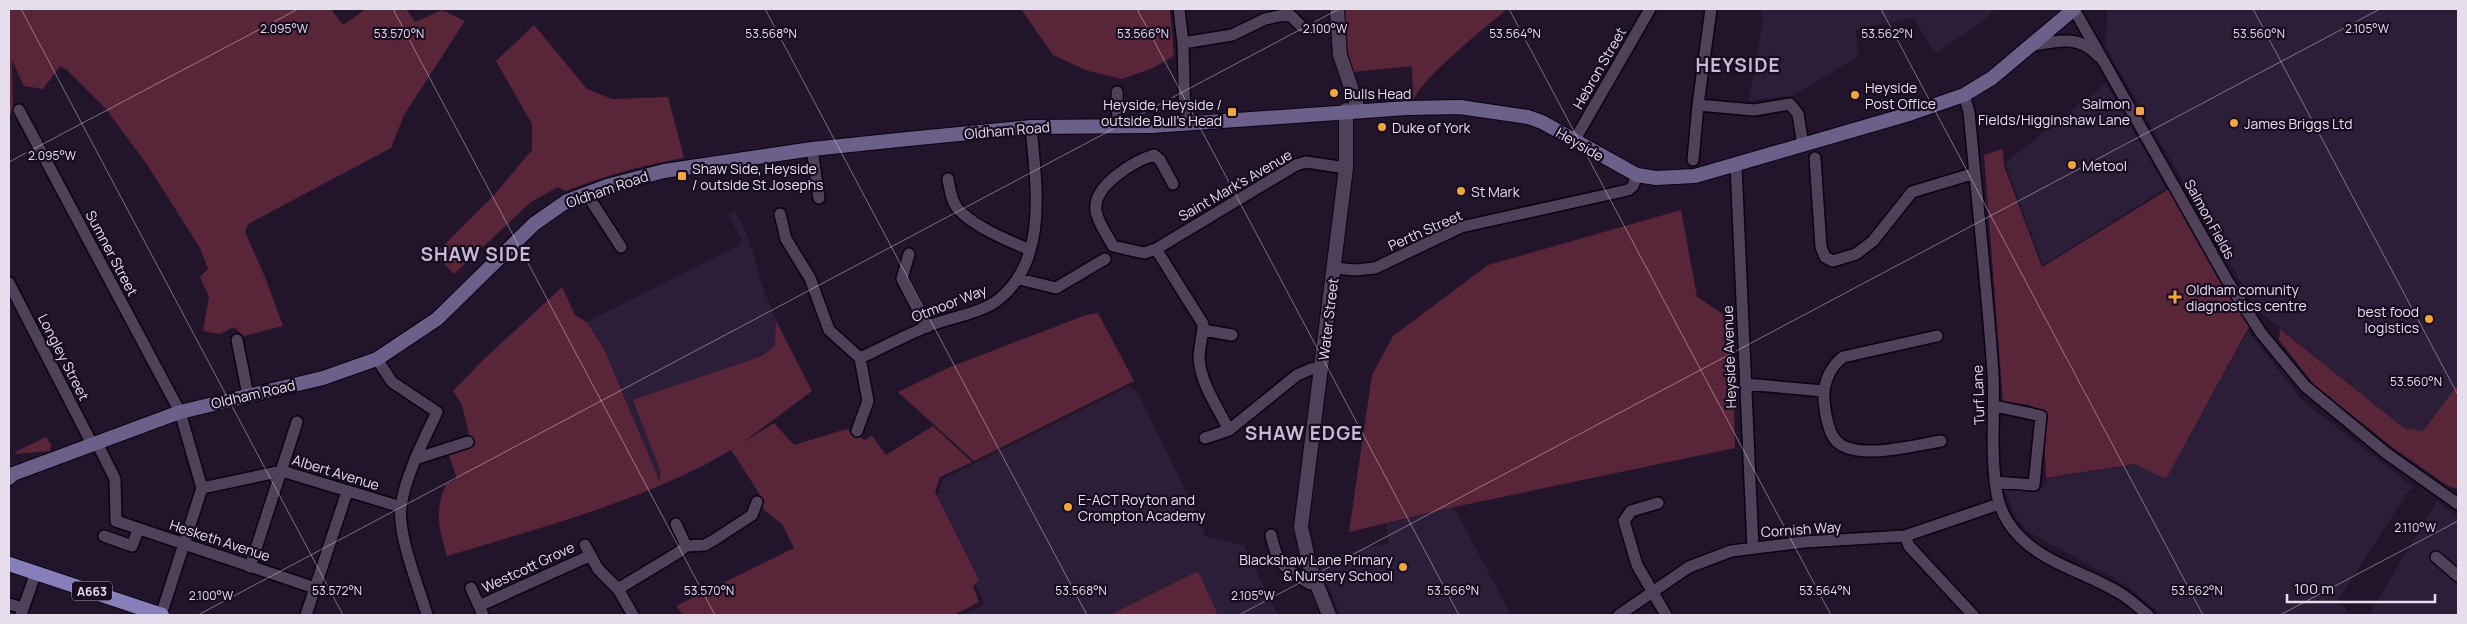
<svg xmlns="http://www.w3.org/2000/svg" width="2467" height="624" font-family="Manrope,sans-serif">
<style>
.built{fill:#2c1d38}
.green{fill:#592539}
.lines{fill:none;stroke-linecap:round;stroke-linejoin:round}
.minor-casing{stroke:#0b0213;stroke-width:14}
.tertiary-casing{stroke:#0b0213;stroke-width:16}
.secondary-casing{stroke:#0b0213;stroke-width:16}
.primary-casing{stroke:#0b0213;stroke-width:16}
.minor{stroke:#4f4159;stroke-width:11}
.tertiary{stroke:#4f4159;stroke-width:14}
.secondary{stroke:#6b6089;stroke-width:14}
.primary{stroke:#877fba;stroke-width:14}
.ticks{fill:none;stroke:#e6deed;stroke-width:1;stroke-opacity:0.45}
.poi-dot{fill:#f0a63f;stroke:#180c21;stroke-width:2}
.labels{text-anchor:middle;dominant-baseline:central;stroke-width:4.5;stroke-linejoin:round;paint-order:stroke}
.shield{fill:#180c21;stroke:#a89fb0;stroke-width:1}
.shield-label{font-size:12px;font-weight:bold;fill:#e6deed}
.street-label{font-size:14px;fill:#e6deed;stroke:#180c21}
.poi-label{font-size:14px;fill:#e6deed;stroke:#180c21;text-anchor:start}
.district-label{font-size:19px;font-weight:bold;letter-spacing:1px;fill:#c9b9d6;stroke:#180c21}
.ticks-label{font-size:12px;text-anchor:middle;fill:#e6deed;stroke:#180c21;stroke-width:4.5;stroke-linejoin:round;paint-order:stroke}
</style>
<rect width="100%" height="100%" fill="#22152b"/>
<path class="built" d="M1759 9H1995L1981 23 1935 54 1913 17 1856 30 1858 57 1794 95 1749 101 1763 19Z
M2108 9H2458V384L2423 431 2404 428 2256 309 2105 46Z
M2106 83 2166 188 2043 265 2005 163Z
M735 211 747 235 759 271 758 275 776 321 812 391 705 466 661 485 605 351 587 322 740 245 742 241 728 214Z
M2248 331 2302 400 2412 486 2336 603 2347 609 2344 615H2162L2127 586 2027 531 2015 516 2005 490 2040 491 2047 479 2136 464 2166 478Z
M1129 386 1139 395 1199 518 1205 536 1244 546 1278 615H964L985 604 975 584 979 580 937 496 943 479Z
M2437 501 2458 517V615H2369Z
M1454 507 1511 615H1341L1316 560 1389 543 1386 524Z"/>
<path class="green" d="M9 9H331L343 25 366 9H406L415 22 442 10 465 21 404 115 391 148 248 224 245 232 265 277 283 326 244 336 234 327 220 334 203 331 209 297 200 277 208 269 200 248 148 166 106 109 67 70 60 66 43 89 24 86 12 60 13 110 9 116Z
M1021 9H1170L1174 56 1153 68 1122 79 1088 71 1053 55Z
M1343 9H1507C1484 29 1423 76 1413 101L1412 66 1353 72 1347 47Z
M534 25 587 89 612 99 668 97 684 158C643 165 605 176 565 191L558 187 531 202 454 274 435 254 494 195 532 150V124L496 61Z
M2003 149 2004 166 2042 267 2169 189 2249 327 2166 479 2135 464 2046 478 2043 411 2026 404 2003 403 1984 155Z
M1681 210 1697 297 1732 320 1735 448 1454 507 1349 532 1372 375 1393 336 1488 265Z
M562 287 575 315 587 322 605 351 660 482V470L633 400 762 356 775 346 776 321 812 391 741 444 774 423 794 445 846 429 865 440 872 436 886 455 933 426 972 462 940 477 935 492 979 580 973 586 979 602 954 615H683L676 606 794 548 782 524 764 510 759 493 731 450C644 501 542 527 447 556 439 527 434 514 446 484L457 479 449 455 472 447 462 405 453 391 482 361Z
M1098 313 1134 381 974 461 898 392 950 367 1086 315Z
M2280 329 2404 428 2423 431 2458 384V489L2448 486 2396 450 2315 386 2279 340Z
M46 437 51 445 50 451 16 454 15 452Z
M1198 571 1218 615H1110Z"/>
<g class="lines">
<defs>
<path id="minor" d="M1179 9 1183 43 1185 124
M2074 9 2227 280 2261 333 2305 386 2386 453 2458 504
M1183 43 1232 35 1265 19 1289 14 1302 27
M2030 46C2055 41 2080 34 2098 56
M1117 92 1118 126
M1964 95 1969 112C1977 199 1987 286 1993 373 1995 413 1990 455 1997 494 2000 510 2008 525 2020 537 2048 565 2085 572 2118 592 2129 598 2139 608 2148 615
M1698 105 1754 110 1790 104 1798 114 1803 145
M19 110 180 412 202 488 164 606
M1574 141 1650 9
M812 149 819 198
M1815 158 1821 247 1825 257 1833 261 1856 254 1873 241 1912 192 1975 173
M1693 160 1698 105 1711 9
M1736 166 1753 548
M948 179C950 190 952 205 961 212 979 229 1007 240 1030 250
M1173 184 1160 160 1154 155C1134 161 1092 186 1096 211 1098 223 1107 235 1113 246L1144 253 1156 249 1296 165 1306 162 1346 168
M586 193 621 247
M780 214 786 239 810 278 829 330 860 358C882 348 904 336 926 327 947 318 980 314 998 300 1049 260 1036 184 1031 127
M1156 249 1203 324C1203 336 1199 347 1199 359 1201 384 1218 408 1229 430L1205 438
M909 254 902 279 927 327
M1334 268 1355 270 1375 268 1461 227 1628 190 1633 186 1637 175
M1019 279 1056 288 1105 259
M9 283 92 444
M1203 330 1232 335
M1937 336 1843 357C1830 367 1823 383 1824 400 1825 411 1828 429 1834 438 1850 463 1915 445 1941 441
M237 340 248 395
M377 359 392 382 437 412C423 442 406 474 401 506 397 535 419 587 427 615
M1745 384 1824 391
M1995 406 2041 416 2034 485 1995 482
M1229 430 1297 375 1311 369 1322 367
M857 431 868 401 860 358
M97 443 115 479 116 521 315 588
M415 459 468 442
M202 488 282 471 401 507
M1658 503 1631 511 1624 521 1637 565 1666 615
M676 524 686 546
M1271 535C1278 567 1284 567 1310 584H1316
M104 536 132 546 138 530
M1905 536 1909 546 1973 615
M585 545 598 569 618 589 633 615
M2436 557 2458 576
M250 567 297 422
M471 588 483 615
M618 589 679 552 686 546 705 545 714 540 752 515 757 502
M9 604 23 608
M479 606 589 556
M21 615 36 572
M306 615 347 492
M1619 615 1689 567 1731 551 1804 542 1905 536 1999 504"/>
<path id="tertiary" d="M1337 9 1340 55 1356 102V110
M1329 615 1310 567 1301 527 1346 168V110"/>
<path id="secondary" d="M9 478 13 474 180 412 323 378 377 359 437 319 534 224 567 201 607 186 664 171 812 149 908 139 1031 127 1152 126 1407 108 1460 107 1528 117 1542 122 1637 175 1656 178 1695 176 1909 114 1964 95 1992 78 2074 9"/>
<path id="primary" d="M9 564 162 615"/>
</defs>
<use href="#minor" class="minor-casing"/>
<use href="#tertiary" class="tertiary-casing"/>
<use href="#secondary" class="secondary-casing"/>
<use href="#primary" class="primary-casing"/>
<use href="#minor" class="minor"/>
<use href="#tertiary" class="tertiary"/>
<use href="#secondary" class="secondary"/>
<use href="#primary" class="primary"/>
</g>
<path class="ticks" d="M21 9 343 615M393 9 715 615M765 9 1087 615M1137 9 1459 615M1509 9 1831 615M1881 9 2203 615M2253 9 2458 395M9 162 298 9M198 615 1339 9M1239 615 2380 9M2280 615 2458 521"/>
<g class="poi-dot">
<circle cx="1334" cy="93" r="5"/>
<circle cx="1855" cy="95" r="5"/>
<rect x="2135" y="106" width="10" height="10" rx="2.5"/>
<rect x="1227" y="107" width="10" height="10" rx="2.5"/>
<circle cx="2234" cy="123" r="5"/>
<circle cx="1382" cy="127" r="5"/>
<circle cx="2072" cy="165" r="5"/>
<rect x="677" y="171" width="10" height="10" rx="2.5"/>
<circle cx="1461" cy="191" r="5"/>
<path d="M2172.5 289.5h5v5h5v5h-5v5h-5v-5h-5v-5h5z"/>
<circle cx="2429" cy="319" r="5"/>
<circle cx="1068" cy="507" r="5"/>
<circle cx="1403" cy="567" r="5"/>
</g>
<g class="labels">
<rect class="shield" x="72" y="581.5" width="40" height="19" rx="4"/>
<g class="shield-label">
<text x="92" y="591">A663</text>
</g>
<g class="street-label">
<text transform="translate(1599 68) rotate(-60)">Hebron Street</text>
<text transform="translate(1007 130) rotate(-5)">Oldham Road</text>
<text transform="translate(1580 144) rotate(30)">Heyside</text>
<text transform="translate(1235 185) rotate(-30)">Saint Mark's Avenue</text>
<text transform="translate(607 189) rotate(-19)">Oldham Road</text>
<text transform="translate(2210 219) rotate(61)">Salmon Fields</text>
<text transform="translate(1425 230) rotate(-24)">Perth Street</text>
<text transform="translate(112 253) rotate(62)">Sumner Street</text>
<text transform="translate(949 303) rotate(-21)">Otmoor Way</text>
<text transform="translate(1328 319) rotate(-83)">Water Street</text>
<text transform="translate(64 357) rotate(63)">Longley Street</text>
<text transform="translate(1729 357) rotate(-92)">Heyside Avenue</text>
<text transform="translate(253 394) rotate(-13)">Oldham Road</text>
<text transform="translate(1978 395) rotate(-92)">Turf Lane</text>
<text transform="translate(336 472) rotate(17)">Albert Avenue</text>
<text transform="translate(1801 529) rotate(-4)">Cornish Way</text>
<text transform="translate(220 540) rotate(18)">Hesketh Avenue</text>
<text transform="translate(528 567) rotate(-25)">Westcott Grove</text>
</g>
<g class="poi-label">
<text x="1865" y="87">Heyside<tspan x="1865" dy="16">Post Office</tspan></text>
<text x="1344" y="93">Bulls Head</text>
<text x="2130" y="103" text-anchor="end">Salmon<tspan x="2130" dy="16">Fields/Higginshaw Lane</tspan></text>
<text x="1222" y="104" text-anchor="end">Heyside, Heyside /<tspan x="1222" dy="16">outside Bull's Head</tspan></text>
<text x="2244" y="123">James Briggs Ltd</text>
<text x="1392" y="127">Duke of York</text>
<text x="2082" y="165">Metool</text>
<text x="692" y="168">Shaw Side, Heyside<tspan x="692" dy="16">/ outside St Josephs</tspan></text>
<text x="1471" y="191">St Mark</text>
<text x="2186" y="289">Oldham comunity<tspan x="2186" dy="16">diagnostics centre</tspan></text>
<text x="2419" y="311" text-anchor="end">best food<tspan x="2419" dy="16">logistics</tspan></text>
<text x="1078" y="499">E-ACT Royton and<tspan x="1078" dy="16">Crompton Academy</tspan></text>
<text x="1393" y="559" text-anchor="end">Blackshaw Lane Primary<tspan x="1393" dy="16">&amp; Nursery School</tspan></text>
</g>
<g class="district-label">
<text x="1738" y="65">HEYSIDE</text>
<text x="476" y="254">SHAW SIDE</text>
<text x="1304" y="433">SHAW EDGE</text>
</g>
</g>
<g class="ticks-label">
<text x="1325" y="33">2.100°W</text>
<text x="2367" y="33">2.105°W</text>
<text x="284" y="33">2.095°W</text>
<text x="399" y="38">53.570°N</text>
<text x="771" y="38">53.568°N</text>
<text x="1143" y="38">53.566°N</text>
<text x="1515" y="38">53.564°N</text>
<text x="1887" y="38">53.562°N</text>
<text x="2259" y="38">53.560°N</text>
<text x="52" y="160">2.095°W</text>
<text x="2416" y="386">53.560°N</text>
<text x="2415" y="532">2.110°W</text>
<text x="337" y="595">53.572°N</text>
<text x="709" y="595">53.570°N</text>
<text x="1081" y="595">53.568°N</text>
<text x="1453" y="595">53.566°N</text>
<text x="1825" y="595">53.564°N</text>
<text x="2197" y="595">53.562°N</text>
<text x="211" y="600">2.100°W</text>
<text x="1253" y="600">2.105°W</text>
</g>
<rect width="2467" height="624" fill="none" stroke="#e6deed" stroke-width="20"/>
<path d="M2287 594v8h148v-8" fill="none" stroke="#e6deed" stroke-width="2.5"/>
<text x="2294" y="594" font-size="15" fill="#e6deed" stroke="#180c21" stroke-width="4" paint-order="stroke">100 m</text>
</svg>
